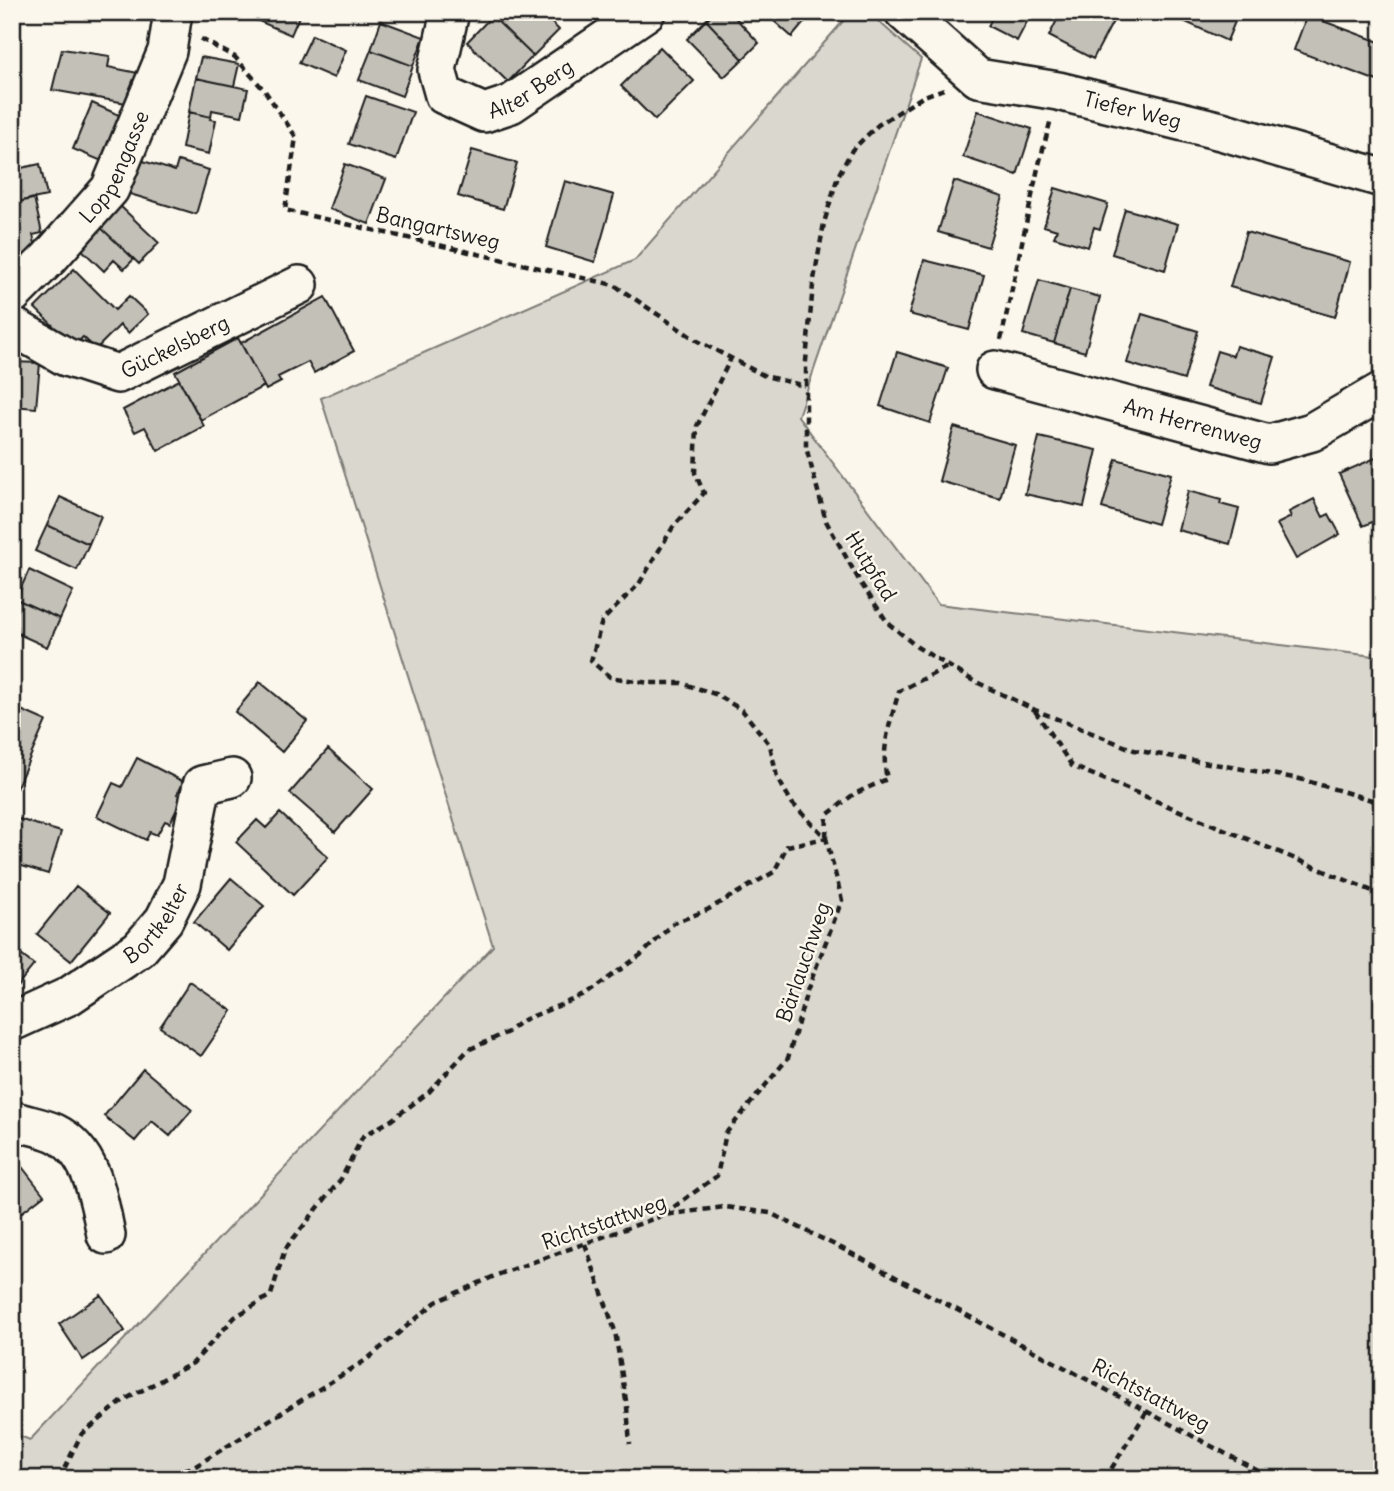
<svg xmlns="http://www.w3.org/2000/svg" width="1394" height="1491" font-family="Delius,sans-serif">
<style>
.green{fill:#dad7ce;stroke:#7b7a75;stroke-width:2}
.building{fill:#c3c0b8;stroke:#1c1c1c;stroke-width:2}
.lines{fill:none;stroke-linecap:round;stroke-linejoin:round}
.minor-casing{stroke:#1c1c1c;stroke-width:42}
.path{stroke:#1c1c1c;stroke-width:4.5;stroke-dasharray:7 5;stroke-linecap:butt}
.minor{stroke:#fbf7ec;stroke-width:37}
.labels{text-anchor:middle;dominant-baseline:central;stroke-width:5;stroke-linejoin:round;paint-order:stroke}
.street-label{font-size:21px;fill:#1c1c1c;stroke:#fbf7ec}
</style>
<rect width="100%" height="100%" fill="#fbf7ec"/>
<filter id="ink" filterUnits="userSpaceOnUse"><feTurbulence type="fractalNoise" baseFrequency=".0143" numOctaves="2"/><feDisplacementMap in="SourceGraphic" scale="14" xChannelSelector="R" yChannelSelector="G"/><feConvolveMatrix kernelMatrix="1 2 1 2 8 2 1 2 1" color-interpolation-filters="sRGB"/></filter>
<g filter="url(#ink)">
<path class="green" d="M851 12H868L921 59 798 416 938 604 1382 657V1479H12V1433L30 1440 493 946 321 398 635 260Z"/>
<path class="building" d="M237 12H265L261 22Z
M265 12H301L291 35 261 22Z
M496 12H541L559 30 533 56 492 16Z
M714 12H730L759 43 743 59 706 20Z
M764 12H813L792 37Z
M995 12H1032L1017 41 988 26Z
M1061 12H1118L1093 59 1049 36Z
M1164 12H1239L1227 41Z
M1307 15 1382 43 1380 82 1294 50Z
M492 16 533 56 508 82 467 42Z
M706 20 743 59 724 77 687 39Z
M381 21 424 37 413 66 371 50Z
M312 35 346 50 334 78 299 63Z
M660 47 694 81 655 120 621 86Z
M62 49 110 56 108 67 138 73 132 104 52 90Z
M371 50 413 66 402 96 359 80Z
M201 57 239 64 234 86 196 78Z
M196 78 248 89 242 116 212 110 211 117 189 112Z
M366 96 413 112 396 160 349 144Z
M92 103 128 119 109 164 73 149Z
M978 111 1032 129 1017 175 963 157Z
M189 112 211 117 210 119 216 120 209 154 182 148Z
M472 150 517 163 503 209 458 196Z
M140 160 175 171 178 161 209 170 196 214 130 194Z
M40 164 47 196 14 203 12 170Z
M345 164 386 179 369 224 329 209Z
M565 181 614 195 595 262 546 247Z
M954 181 1003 197 988 247 938 232Z
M1055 188 1108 204 1100 229 1094 227 1088 247 1054 237 1057 230 1044 226Z
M34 198 42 233 33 235 37 252 15 257 12 244V215L16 214 14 203Z
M116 202 159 243 139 264 96 223Z
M1125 209 1178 224 1165 270 1112 254Z
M96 223 134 259 124 269 114 260 104 271 76 244Z
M1246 232 1350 262 1335 317 1230 287Z
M924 260 984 275 969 330 909 314Z
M74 269 115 310 129 296 148 314 128 333 120 325 96 349 83 337 74 346 35 308Z
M1039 280 1070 289 1054 343 1023 334Z
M1070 289 1100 297 1085 352 1054 343Z
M325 297 354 351 314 373 308 362 278 377 281 382 266 390 241 343Z
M1142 314 1198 331 1184 380 1127 363Z
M238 338 264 386 201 420 175 372Z
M1236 346 1275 357 1261 403 1206 387 1217 351 1233 356Z
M897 352 948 368 930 423 880 406Z
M12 362 40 363 36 408 12 406Z
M179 380 204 426 158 451 145 427 135 432 123 410Z
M954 427 1015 445 1000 498 939 481Z
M1039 437 1097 450 1084 507 1025 494Z
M1382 455V518L1363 526 1339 474Z
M1116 459 1171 474 1157 524 1102 508Z
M1188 491 1221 500 1220 504 1239 509 1230 544 1178 530Z
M60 497 101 516 89 544 47 525Z
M1314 499 1323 517 1329 514 1340 534 1296 559 1277 524 1291 517 1289 512Z
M47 525 89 544 77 570 35 551Z
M29 570 73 591 60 619 16 599Z
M16 599 60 619 47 647 12 631V607Z
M260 682 307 721 282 752 235 712Z
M12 706 46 721 16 789 12 787Z
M328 749 373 789 335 832 290 793Z
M137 758 184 782 177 794 183 797 170 823 165 821 157 835 150 832 146 840 97 816 113 783 122 787Z
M280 813 328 857 293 895 236 842 257 820 266 828Z
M12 817 61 832 48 874 12 863Z
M231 878 264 906 227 950 194 922Z
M76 886 110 913 71 961 37 934Z
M12 948 34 965 12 992Z
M190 982 232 1011 201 1056 160 1027Z
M143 1069 192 1110 170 1136 152 1121 135 1141 104 1116Z
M12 1154 44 1195 12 1220Z
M101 1295 125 1331 83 1360 59 1324Z"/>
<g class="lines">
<defs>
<g id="minor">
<path id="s1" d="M450 12 437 70 444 95 484 113 511 104 646 12"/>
<path id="s2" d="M904 12 978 78 1058 91 1221 131 1382 178"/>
<path id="s3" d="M12 295 49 258 110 189 167 51 173 12"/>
<path id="s4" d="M12 326 66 357 118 374 299 285"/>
<path id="s5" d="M995 370 1269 444 1312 432 1382 391"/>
<path id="s6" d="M12 1022 69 996 139 949 164 920 182 884 202 785 232 778"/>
<path d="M12 1120C26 1125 42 1127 55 1133 92 1151 99 1199 106 1235"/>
</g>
</defs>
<use href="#minor" class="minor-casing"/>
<path class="path" d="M201 39 235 57 265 91 296 137 285 210 614 285 696 340 765 376 805 386
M944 89 924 96 878 125 852 150 838 176 824 223 813 285 806 361V447L826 521 860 582 888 623 917 647 972 680 1035 710 1134 750 1300 779 1382 803
M1001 340 1038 168 1051 119
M1035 711 1072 766 1382 895
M826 837 827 815 854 794 887 779C880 749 891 720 899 691L947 667
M664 1214 717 1176 726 1133 788 1058 807 991 842 900 826 838 792 803 777 777 770 745 742 710 715 694 681 683H649L610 677 591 661 602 621 639 584 673 527 704 493 695 473 697 426 731 358
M585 1244 615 1331 627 1407 630 1444
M59 1479 81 1435 124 1400 193 1363 235 1317 271 1295 285 1249 341 1179 363 1136 390 1121 429 1092 468 1050 508 1032 521 1021 585 995 642 954 674 923 707 910 774 872 787 846 826 838
M149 1479 194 1467 366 1360 436 1302 497 1275 664 1215 725 1207 770 1213 847 1251 1273 1479
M1105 1479 1147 1411"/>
<use href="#minor" class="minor"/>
</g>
</g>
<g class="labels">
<g class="street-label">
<text stroke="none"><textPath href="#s1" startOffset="182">Alter Berg</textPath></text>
<text stroke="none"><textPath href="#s2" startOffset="257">Tiefer Weg</textPath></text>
<text stroke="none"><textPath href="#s3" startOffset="166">Loppengasse</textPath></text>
<text transform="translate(438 228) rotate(13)">Bangartsweg</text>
<text stroke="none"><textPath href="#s4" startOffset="180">Gückelsberg</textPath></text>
<text stroke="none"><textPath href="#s5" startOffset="205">Am Herrenweg</textPath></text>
<text transform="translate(871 566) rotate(58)">Hutpfad</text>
<text stroke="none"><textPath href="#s6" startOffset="178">Bortkelter</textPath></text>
<text transform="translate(803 962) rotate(-71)">Bärlauchweg</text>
<text transform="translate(604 1222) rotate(-19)">Richtstattweg</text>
<text transform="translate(1151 1395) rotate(28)">Richtstattweg</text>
</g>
</g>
<rect width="1394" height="1491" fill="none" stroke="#fbf7ec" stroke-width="42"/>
<rect x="21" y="21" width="1352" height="1449" fill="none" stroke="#1c1c1c" stroke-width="2.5" filter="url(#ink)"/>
</svg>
